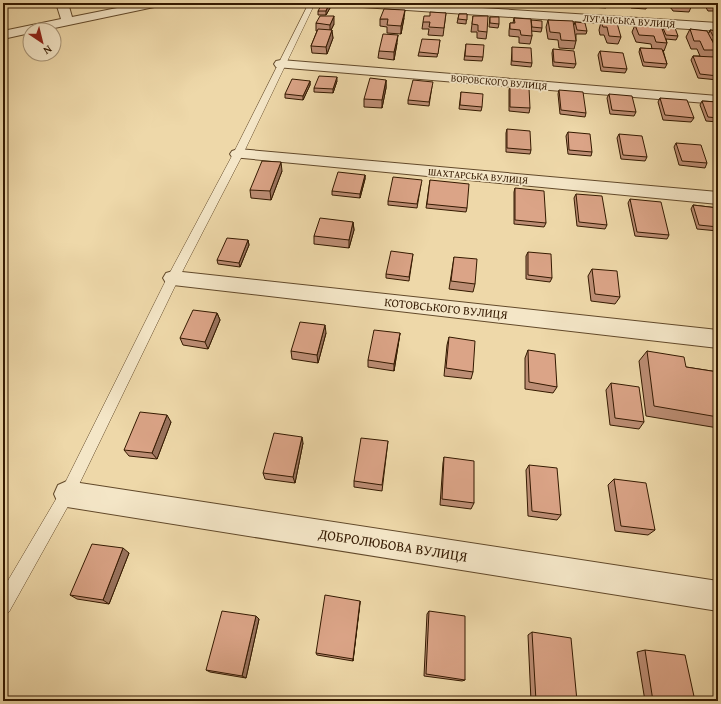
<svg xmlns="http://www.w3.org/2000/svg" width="721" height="704" font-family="'Gentium Book Plus',serif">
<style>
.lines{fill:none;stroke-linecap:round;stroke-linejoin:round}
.lane-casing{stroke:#62492a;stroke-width:1}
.street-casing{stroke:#62492a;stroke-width:2}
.lane{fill:#f4e6c7;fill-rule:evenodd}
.street{fill:#f4e6c7;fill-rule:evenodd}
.wall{fill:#bc8d74;stroke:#341900}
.shaded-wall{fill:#99735e;stroke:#341900}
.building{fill:#dba487;stroke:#341900}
.labels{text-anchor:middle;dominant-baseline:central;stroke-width:3.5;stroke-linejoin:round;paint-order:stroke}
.far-street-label{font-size:10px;fill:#341900;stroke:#f4e6c7}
.street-label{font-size:12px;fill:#341900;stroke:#f4e6c7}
.near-street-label{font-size:14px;fill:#341900;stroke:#f4e6c7}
</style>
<rect width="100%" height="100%" fill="#eed8a9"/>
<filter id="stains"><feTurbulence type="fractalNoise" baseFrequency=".005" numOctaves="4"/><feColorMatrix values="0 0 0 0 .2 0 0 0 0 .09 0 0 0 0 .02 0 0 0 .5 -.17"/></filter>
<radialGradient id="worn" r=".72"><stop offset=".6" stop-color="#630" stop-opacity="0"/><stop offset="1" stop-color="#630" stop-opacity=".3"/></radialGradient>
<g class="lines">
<defs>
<path id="lane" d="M309 3H315L243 154 179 278 72 499 9 612 3 615V589L62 489 167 278 233 154Z"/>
<path id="street" d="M56 3H68L72 17 142 3H165L163 5 159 6 45 30H30V33L3 39V31L61 19Z
M342 3H402L718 23V31L348 6 344 5Z
M281 60 718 96V104L276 67 274 64 276 61Z
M238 149 718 192V204L232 157 230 154 232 151Z
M173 271 718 330V348L173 285 166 283 163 278 166 273Z
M67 481 718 581V611L67 507 58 503 54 494 58 485Z"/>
</defs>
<use href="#lane" class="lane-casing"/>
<use href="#street" class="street-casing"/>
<use href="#lane" class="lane"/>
<use href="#street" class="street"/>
</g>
<path class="wall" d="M556 3H567V6L556 5Z
M586 3H607L606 8 591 7V4H587Z
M629 3H648L646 9 631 8Z
M666 3H691L692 5 689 12 673 11 671 8 668 7Z
M707 3H718V15H716L714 11H708L705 6Z
M330 8 326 15H318V11Z
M446 13 443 36 428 35 429 29H422L423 22 430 16Z
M459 14H467L466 24 457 23Z
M473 16 487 32 486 39 477 38V32H471Z
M490 17 499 24 498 28 489 27Z
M404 18 401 34 387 33V27L380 26V19Z
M514 18 531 22V20L542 28 541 32 531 31 532 36 530 44 519 43V37L509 36V31L510 23H513Z
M548 20 574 25 575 22 587 31 586 34H576V41L574 49 559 48 558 40 548 39 546 27Z
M601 22 621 37 618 44 607 43 604 35H600L599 30Z
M316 23 334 24 331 30 333 38 327 54 312 53 311 46 317 31H316Z
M635 25 662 30 663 28 678 36 676 40 666 39 667 43 664 51 663 50 667 64 665 68 643 66 639 52 640 48 652 49 651 44 636 42 632 32Z
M690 29 709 33 710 30 718 31V40H712L717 50 713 57 718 66V80L698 78 691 60 693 56H700L697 49H691L686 37Z
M440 40 437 57 418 56 419 52Z
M397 43 394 60 378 58 379 51Z
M466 44 483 57 482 61 464 60Z
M512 47 532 63 531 67 511 65 512 51Z
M553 49 576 64 574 68 553 66 552 53Z
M600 51 627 69 625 73 601 71 598 55Z
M386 80V88L382 108 364 107V99Z
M310 81V85L303 100 285 98V94Z
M337 81 333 93 314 92V88Z
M432 86 429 106 408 104V100Z
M510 86 530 108 529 113 509 111V90Z
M559 90 586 113 585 117 560 114 558 94Z
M461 92 482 107 481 111 459 109Z
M609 94 636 112 634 116 610 114 607 98Z
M660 98 694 118 691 122 663 120 658 102Z
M702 101 718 102V122L706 121 700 105Z
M507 129 531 150 530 154 506 152V133Z
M568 132 592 152 591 156 568 154 566 136Z
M619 134 647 157 645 161 621 159 617 138Z
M676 143 707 163 705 168 679 165 674 147Z
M282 171 271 200 251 198 250 190Z
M365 175V179L360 198 332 195V191Z
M430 180 467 208 466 212 426 208Z
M421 184 417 208 388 205V201Z
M515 188 546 223 544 227 514 224V192Z
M576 194 607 225 605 229 577 226 574 198Z
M630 199 669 235 667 239 635 236 628 203Z
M693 205 718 208V231L697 229 691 209Z
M353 222 354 230 349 248 314 244V236Z
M248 240 249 245 240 267 218 264 217 260Z
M528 252 552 278 550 282 526 279V256Z
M413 254 409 281 386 278V274Z
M454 257 475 284 473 292 449 289Z
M592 269 620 297 615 304 591 301 588 276Z
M217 313 220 320 208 349 183 345 180 338Z
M326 333 318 363 292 359 291 351Z
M400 333 394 371 368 367V360Z
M449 337 473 372 471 379 444 376 447 345Z
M528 350 557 387 553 393 525 389V358Z
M647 351 686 367 718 372V428L646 416 639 361Z
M611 383 644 422 639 429 610 425 606 390Z
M171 422 157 459 129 456 124 450Z
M388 441 382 491 354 487V481Z
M303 443 295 483 265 479 263 473Z
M444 457 474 503 471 509 440 505 443 463Z
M529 465 561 515 557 520 528 516 526 470Z
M614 479 655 530 648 535 615 531 608 485Z
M718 494V511L714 497Z
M129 553 109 604 77 599 70 595Z
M360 601 353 661 317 655 316 653Z
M429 611 465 680 462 681 424 676 427 614Z
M259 619 246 678 210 672 206 670Z
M532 632 577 701H531L528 635Z
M645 650 695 701H645L637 652Z"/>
<path class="shaded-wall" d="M329 4 330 8 326 15V11Z
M405 10 404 18 401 34V26Z
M334 16V24L330 32V25Z
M332 30 333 38 327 54 326 47Z
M398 35 397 43 394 60V52Z
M337 77V81L333 93V89Z
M386 80V88L382 108V100Z
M310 81V85L303 100V96Z
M281 162 282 171 271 200 270 191Z
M365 175V179L360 198V194Z
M353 222 354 230 349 248V240Z
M248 240 249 245 240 267 239 263Z
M217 313 220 320 208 349 205 342Z
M325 325 326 333 318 363 317 355Z
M400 333 399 340 394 371V364Z
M167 415 171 422 157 459 152 453Z
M302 437 303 443 295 483 293 477Z
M123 548 129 553 109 604 103 600Z
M360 601V604L353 661V659Z
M256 616 259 619 246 678 242 676Z"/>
<path class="building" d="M675 3H691L692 5 676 4Z
M322 4H329L326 11H318Z
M384 9 405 10 401 26 387 25 388 19H380Z
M430 12 446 13 444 28 429 27 430 22H423L424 16H430Z
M459 14H467V20L458 19Z
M320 16H334L330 25 316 23Z
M473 16H488L487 32 478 31V25L472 24Z
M490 17H499V24L490 23Z
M514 18 531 19 532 36 521 35 520 30 510 29V23H515Z
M531 20 542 21V28L532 27Z
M548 20 573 21 576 41 561 40 560 33 550 32Z
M575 22 585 23 587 31 577 30Z
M601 22 617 23 621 37 609 36 607 27H603Z
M635 25 661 26 667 43 656 42 654 36 639 35Z
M663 28H675L678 36 666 35Z
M318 29 332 30 326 47 311 46Z
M690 29 707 31 717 50H704L700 41H694Z
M710 30 718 31V36H713Z
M383 34 398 35 394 52 379 51Z
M422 39 440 40 438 54 419 52Z
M466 44 484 45 483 57 465 56Z
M512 47 531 48 532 63 512 61Z
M640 48 662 49 667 64 644 62Z
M553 49 574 51 576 64 554 62Z
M600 51 623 53 627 69 603 67Z
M693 56 714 57 718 66V76L700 74Z
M319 76 337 77 333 89 314 88Z
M370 78 386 80 382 100 364 99Z
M292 79 310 81 303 96 285 94Z
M413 80 433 82 429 102 408 100Z
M510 86 529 88 530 108 510 107Z
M559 90 583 92 586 113 561 110Z
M461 92 483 94 482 107 460 105Z
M609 94 632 96 636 112 612 110Z
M660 98 687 100 694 118 665 115Z
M702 101 718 102V118L708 117Z
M507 129 530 131 531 150 507 148Z
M568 132 590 134 592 152 569 150Z
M619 134 642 136 647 157 623 155Z
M676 143 701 145 707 163 682 161Z
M262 161 281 162 270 191 250 190Z
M338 172 365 175 360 194 332 191Z
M393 177 422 180 417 204 388 201Z
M430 180 469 184 467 208 427 204Z
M515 188 544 191 546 223 515 220Z
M576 194 602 196 607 225 579 222Z
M630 199 661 202 669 235 637 232Z
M693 205 718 208V227L699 225Z
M320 218 353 222 349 240 314 236Z
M227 238 248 240 239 263 217 260Z
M391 251 413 254 409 277 386 274Z
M528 252 551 254 552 278 528 275Z
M454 257 477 259 475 284 451 281Z
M592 269 617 271 620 297 595 294Z
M193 310 217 313 205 342 180 338Z
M300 322 325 325 317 355 291 351Z
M374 330 400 333 394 364 368 360Z
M449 337 475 341 473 372 446 368Z
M528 350 555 354 557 387 529 382Z
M647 351 684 357 686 367 718 372V417L654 406Z
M611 383 639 387 644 422 615 418Z
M140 412 167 415 152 453 124 450Z
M274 433 302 437 293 477 263 473Z
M361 438 388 441 382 485 354 481Z
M444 457 474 461V503L442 499Z
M529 465 557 468 561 515 532 511Z
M614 479 646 483 655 530 621 526Z
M92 544 123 548 103 600 70 595Z
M325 595 360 601 353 659 316 653Z
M222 611 256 616 242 676 206 670Z
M429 611 465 616V680L426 674Z
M532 632 571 638 577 701H536Z
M645 650 685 655 695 701H653Z"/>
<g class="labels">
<g class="far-street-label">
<text transform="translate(629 21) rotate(4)">ЛУГАНСЬКА ВУЛИЦЯ</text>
<text transform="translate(499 82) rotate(5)">ВОРОВСКОГО ВУЛИЦЯ</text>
<text transform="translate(478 176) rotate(5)">ШАХТАРСЬКА ВУЛИЦЯ</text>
</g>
<g class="street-label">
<text transform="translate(446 308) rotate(6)">КОТОВСЬКОГО ВУЛИЦЯ</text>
</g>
<g class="near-street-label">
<text transform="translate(393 545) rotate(9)">ДОБРОЛЮБОВА ВУЛИЦЯ</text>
</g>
</g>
<rect width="721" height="704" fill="none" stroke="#eed8a9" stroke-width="16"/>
<rect x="4" y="4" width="713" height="696" fill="none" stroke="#341900" stroke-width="2"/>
<rect x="8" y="8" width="705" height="688" fill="none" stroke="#341900"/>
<g transform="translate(42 42) rotate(145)"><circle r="19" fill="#f4e6c7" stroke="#a79477"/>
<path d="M0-3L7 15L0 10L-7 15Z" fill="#8f2418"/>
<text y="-6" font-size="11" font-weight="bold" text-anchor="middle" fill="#341900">N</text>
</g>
<rect width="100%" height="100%" filter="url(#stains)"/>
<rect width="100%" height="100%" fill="url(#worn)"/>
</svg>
